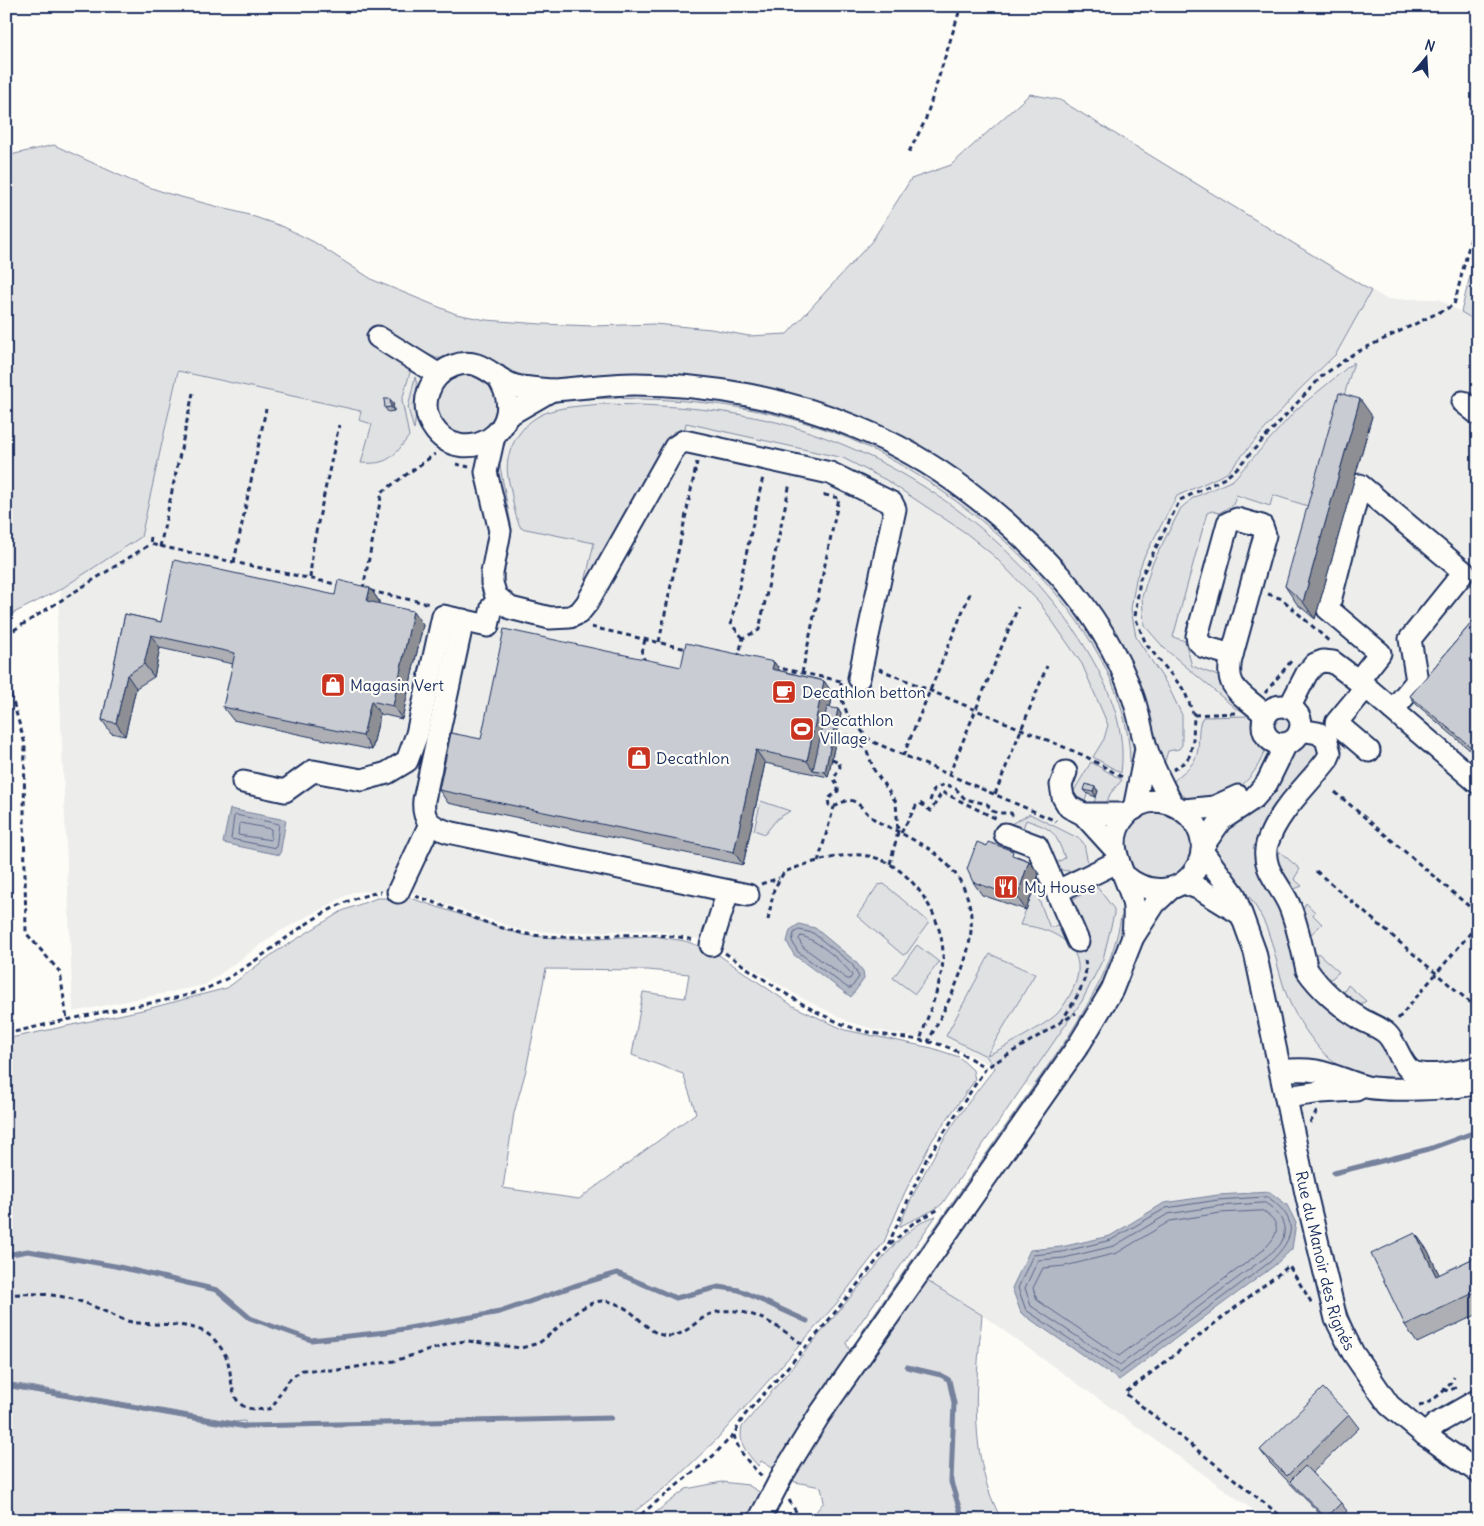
<svg xmlns="http://www.w3.org/2000/svg" width="1484" height="1526" font-family="Delius,sans-serif">
<style>
.built{fill:#edeeec}
.green{fill:#e0e1e3;stroke:#7e88a0;fill-rule:evenodd}
.water{fill:#b3b8c5;stroke:#76819c}
.lines{fill:none;stroke-linecap:round;stroke-linejoin:round}
.shore{stroke:#586687;stroke-width:1}
.stream{stroke:#76819c;stroke-width:5}
.minor-casing{stroke:#1b2f5e;stroke-width:25}
.path{stroke:#1b2f5e;stroke-width:3;stroke-dasharray:5 4;stroke-linecap:butt}
.minor{stroke:#fdfcf7;stroke-width:21}
.minor-bridge-casing{stroke:#1b2f5e;stroke-width:25;stroke-linecap:butt}
.minor-bridge{stroke:#fdfcf7;stroke-width:21}
.wall{fill:#adafb5;stroke:#1b2f5e}
.shaded-wall{fill:#8d8f94;stroke:#1b2f5e}
.building{fill:#c9ccd3;stroke:#1b2f5e}
.labels{text-anchor:middle;dominant-baseline:central;stroke-width:4.5;stroke-linejoin:round;paint-order:stroke}
.poi-label{font-size:16px;fill:#1b2f5e;stroke:#fdfcf7;text-anchor:start}
.street-label{font-size:16px;fill:#1b2f5e;stroke:#fdfcf7}
</style>
<rect width="100%" height="100%" fill="#fdfcf7"/>
<filter id="ink" filterUnits="userSpaceOnUse"><feTurbulence type="fractalNoise" baseFrequency=".02" numOctaves="2"/><feDisplacementMap in="SourceGraphic" scale="10" xChannelSelector="R" yChannelSelector="G"/><feConvolveMatrix kernelMatrix="1 2 1 2 8 2 1 2 1" color-interpolation-filters="sRGB"/></filter>
<g filter="url(#ink)">
<path class="built" d="M1030 94 1060 100 1386 299H1439L1478 322V1520H1267L982 1315 924 1279 1055 1101 975 1057 936 1041 876 1030 849 1022 800 997 707 941 654 930 564 933 520 930 405 890 353 892 277 933 205 985 73 1012 57 626 61 589 141 536 78 157 132 181 166 193 249 215 284 227 314 242 373 280 456 314 486 320 541 324 593 326 654 324 711 329 749 336 787 334 872 241 911 179 951 165Z"/>
<path class="green" d="M1030 94 1060 100 1371 291 1336 354 1298 391 1227 473 1177 496 1144 557 1136 579 1131 609 1136 637 1168 686 1182 715V745L1179 749 1168 751 1162 770 1157 752 1050 553 825 407 527 383 450 359 436 358 379 330 411 369 402 400 409 436C394 457 388 465 361 463L372 424 359 420 361 411 178 371 141 537 61 589 6 617V156L54 145 132 181 166 193 249 215 284 227 314 242 373 280 456 314 486 320 541 324 593 326 654 324 711 329 749 336 787 334 872 241 911 179 951 165Z
M1478 244V322L1461 312Z
M1354 362 1311 507 1273 495 1270 506 1236 495 1233 505 1219 513 1212 511 1207 513 1173 637 1185 641 1192 666 1223 678 1246 708 1236 709 1164 648 1144 625 1142 597 1152 564 1181 508 1193 498 1233 480 1297 409Z
M436 405a31 31 0 1 1 62 0a31 31 0 1 1-62 0Z
M415 377 419 392 414 430 408 408Z
M624 392C706 394 788 406 863 439 964 482 1087 591 1123 696 1132 721 1136 746 1136 773H1130C1136 631 969 491 850 439 786 411 710 400 641 399 611 398 550 395 525 414 514 422 507 441 500 453L495 454C503 440 510 422 523 412 549 391 592 393 624 392Z
M601 404C661 405 722 408 780 423 898 455 1005 530 1074 630 1102 671 1128 722 1121 773L1093 757 1104 739 1108 725 1082 664 1039 602 994 556 966 533 886 480 843 458 686 423 684 433 674 431 583 591 594 543 521 528C515 518 513 502 511 491 506 471 505 461 514 442 534 406 563 408 601 404Z
M495 461H499L512 530 504 574V587L511 596 518 599 517 602 500 588Z
M1253 712 1256 721 1255 731 1265 750C1251 790 1205 824 1171 785 1177 775 1190 770 1195 759 1202 746 1195 729 1203 717L1247 716Z
M1270 724a11 11 0 1 1 22 0a11 11 0 1 1-22 0Z
M1313 739 1321 747 1320 758 1268 826 1280 902 1291 942 1380 1040 1407 1080C1359 1077 1338 1076 1309 1035 1298 1020 1288 1002 1283 984 1277 966 1274 947 1267 929 1257 903 1232 873 1213 851L1216 837 1290 750 1300 741Z
M1091 762 1122 780 1110 794 1106 805 1094 804 1097 791 1089 789 1085 801 1072 794Z
M761 801 790 811 777 819 765 834 754 830Z
M1124 846a34 34 0 1 1 68 0a34 34 0 1 1-68 0Z
M1030 814 1080 839 1084 844 1088 863C1076 870 1064 876 1054 864L1065 858C1054 830 1054 830 1026 820L1022 831 1007 826Z
M1273 846 1300 869 1294 879 1302 886 1292 890 1279 876Z
M884 884 929 922 907 953 903 955 857 916 878 885Z
M1097 887 1114 909V914L1103 959 1082 1001 942 1204C933 1212 911 1220 899 1227 923 1168 955 1117 995 1068L986 1056 946 1036 990 954 1035 974 987 1055C1001 1050 1048 1023 1057 1014 1063 1007 1068 999 1072 991 1093 949 1056 928 1020 925L1033 891 1036 892 1050 928 1062 923 1073 899Z
M377 898H410L523 935 566 939 654 936 685 941 713 951 793 1006 845 1030 932 1048 959 1057 973 1070 975 1080 933 1139 905 1192 884 1242 836 1304 716 1440 672 1482 624 1520H6V1387L245 1429V1421L235 1422 6 1382V1039L147 1009 227 988 274 953 342 911ZM546 969 648 970 689 974 685 998 643 992 632 1055 683 1074 696 1113 579 1199 503 1188 514 1113 526 1070Z
M1306 903 1315 912 1313 915 1322 924 1310 935 1306 933 1300 915Z
M1121 917 1126 918 1112 968 1082 1025 860 1343 861 1333 1068 1037C1093 996 1113 964 1121 917Z
M917 945 939 962 915 994 893 978Z
M1318 953 1339 972 1331 979 1321 977 1313 957Z
M1348 985 1366 1001 1357 1007 1342 995Z
M936 1216 846 1343 852 1355 776 1470 761 1461 758 1466C747 1453 738 1444 742 1427L894 1245C907 1233 919 1221 936 1216Z
M924 1279 982 1315C976 1382 967 1459 1002 1520H809L824 1502 821 1487 795 1482 790 1478Z
M722 1482 748 1485 761 1493 749 1520H646L686 1489Z"/>
<path class="water" d="M230 809 286 820 280 855 223 843Z
M799 924 815 928 855 961 863 971 864 979 851 997 794 955 787 942 790 930Z
M1270 1192 1287 1205 1296 1223 1292 1249 1274 1266 1119 1380 1021 1313 1012 1288 1030 1250 1061 1247 1110 1236 1164 1203 1218 1195Z"/>
<g class="lines">
<path class="shore" d="M236 815 279 824 276 848 231 839 234 817Z
M241 823 271 829V840L238 835 239 825Z
M799 930 813 933 852 964 859 977 851 988H848L798 952 792 941 794 933Z
M801 936C816 939 843 962 852 975L850 979H847L803 947 799 940Z
M1268 1197C1299 1220 1296 1237 1270 1262L1120 1373 1026 1310 1018 1288 1033 1255 1062 1252 1111 1240 1166 1208 1218 1200Z
M1265 1203C1279 1211 1290 1227 1281 1243 1278 1249 1270 1253 1266 1257L1120 1365 1031 1306 1025 1288 1038 1260 1064 1258 1114 1246 1168 1214 1219 1206Z
M1263 1211C1285 1225 1277 1237 1261 1252L1119 1356 1037 1300 1033 1288 1043 1268 1065 1266 1117 1253 1170 1221 1220 1213Z"/>
<path class="stream" d="M1334 1173 1429 1149 1478 1131
M6 1255 28 1251 115 1266 217 1290 250 1318 311 1340 386 1332 500 1312 574 1286 617 1273 676 1298 719 1287 739 1290 807 1321
M1343 1307 1350 1325
M907 1367 941 1375 949 1380 954 1403 951 1482 963 1520
M6 1385 244 1426 611 1418"/>
<defs>
<g id="minor">
<path d="M378 337 439 375"/>
<path d="M497 376C535 431 461 471 433 427 418 405 429 375 453 366 484 354 496 385 521 387 532 388 545 390 555 390 582 388 608 384 635 384 710 384 789 399 858 428 935 459 1005 515 1060 576 1091 610 1118 653 1133 697 1139 714 1141 730 1146 747 1152 766 1163 786 1172 804"/>
<path d="M1463 402 1478 414"/>
<path d="M507 416 552 390"/>
<path d="M494 436 486 472 500 531 492 573V583L496 596 510 608 550 618 570 617 579 613 587 603 675 447 684 441 830 473 892 503 895 509 859 678"/>
<path d="M1237 519 1262 526 1265 535 1232 655 1204 647 1198 641 1197 636 1228 523Z"/>
<path d="M463 620 424 800C422 820 430 826 448 832L748 895"/>
<path d="M1232 655C1222 691 1245 694 1266 716"/>
<path d="M1358 681 1380 653 1328 609 1360 485 1464 572 1410 639 1417 681 1393 710"/>
<path d="M1366 687 1336 723 1369 751"/>
<circle cx="1282" cy="725" r="19"/>
<path d="M1289 708 1307 673 1315 664 1323 661 1333 662 1366 687 1478 783"/>
<path d="M1300 730 1318 733 1326 739 1330 753 1327 760C1307 786 1277 812 1267 844 1260 869 1282 886 1290 907 1298 927 1302 949 1307 970 1320 989 1341 1007 1361 1019 1369 1024 1380 1027 1387 1034 1397 1044 1401 1066 1413 1072 1427 1078 1464 1072 1478 1067"/>
<path d="M1066 772 1061 785 1063 797 1069 807 1083 814 1113 847"/>
<path d="M243 782 285 791 313 771 362 780 387 773 407 761 417 734 443 616 488 626 492 607 501 602"/>
<path d="M1134 809 1146 749"/>
<path d="M1184 810 1214 807 1238 796"/>
<path d="M1083 814H1127"/>
<path d="M1005 834 1037 846 1078 941"/>
<path d="M1203 846 1221 820 1254 798 1267 783 1286 744"/>
<path id="s1" d="M1202 851 1234 894 1255 952 1307 1198 1336 1319 1353 1353 1389 1405 1425 1435 1478 1472"/>
<path d="M1125 876C1148 896 1183 895 1198 865 1219 823 1160 779 1127 814 1100 843 1126 871 1133 902 1136 913 1133 926 1133 937"/>
<path d="M1184 883 1200 889 1239 913"/>
<path d="M1058 891 1117 862"/>
<path d="M398 892 430 824"/>
<path d="M711 945 728 891"/>
<path d="M1281 1071C1318 1066 1329 1075 1363 1086 1383 1092 1456 1089 1478 1083"/>
<path d="M1286 1097 1321 1092 1356 1090 1361 1087"/>
<path d="M1425 1435 1436 1424 1478 1400"/>
<path d="M783 1474 820 1414 1080 1043 1112 990 1133 937 1155 903 1170 889"/>
<path d="M759 1520 770 1499"/>
</g>
</defs>
<use href="#minor" class="minor-casing"/>
<path class="path" d="M909 152 925 121 961 6
M456 464 469 467
M151 537 150 544 340 585
M160 547 193 393
M234 562 266 409
M310 578 313 546 339 425
M363 589 382 492 435 454
M370 591 430 604
M1268 594 1282 599 1331 643
M591 627 687 649
M6 635 149 545
M743 638 731 624 763 477
M659 642 697 462
M738 658 743 638 759 630 790 483
M645 662 642 653 645 639
M774 667 841 681
M879 669 1085 756 1122 777
M802 673 839 498 825 495 826 491
M6 677 25 744 24 815 26 933 60 972 67 1020
M841 682V697L848 716 871 741 1056 821
M1265 693 1292 660
M1194 715 1235 713
M840 720 853 723
M837 733 852 737 867 751 874 770 896 802 898 832 890 864
M903 756 971 591
M832 759 839 762 840 767 834 779 838 786V791L828 799 829 805 836 806 847 800C859 800 864 812 874 819 882 825 892 828 901 833 911 839 922 844 931 850 1006 906 959 979 928 1042
M1173 770 1186 761 1190 755 1193 740 1194 715 1184 690 1146 644 1135 617 1140 579 1180 500 1225 478 1236 469 1322 376 1353 354 1454 305 1478 210
M949 775 1018 607
M1335 792 1478 914
M995 794 1047 666
M930 801 934 789 945 784 956 789 965 799 987 804 992 811 998 813H1011L1014 819
M901 833 916 806 920 803 931 811 942 792 997 819
M818 862 834 807
M1316 871 1478 1009
M761 884 779 878
M415 896C455 908 500 933 542 936 593 940 643 928 694 940
M768 920 774 889 784 872C804 864 841 853 862 855 907 859 944 914 943 957 943 982 927 1016 920 1041
M725 953C763 978 802 1008 845 1025 875 1037 908 1036 938 1044 956 1049 971 1059 986 1068
M1398 1019 1478 924
M1061 1022C1072 1004 1092 979 1084 957
M6 1034C47 1024 88 1015 129 1007 155 1002 185 998 210 987 270 960 313 903 381 892
M1310 1123 1317 1111
M888 1245 926 1160 986 1068 1076 1013
M6 1295C33 1292 60 1294 85 1303 99 1308 113 1316 127 1321 150 1327 190 1320 209 1335 217 1341 223 1350 227 1359 234 1378 227 1408 255 1409 262 1410 267 1410 273 1407L282 1389 291 1378 302 1370H338L394 1361 456 1342 468 1341 521 1348 539 1343C579 1313 597 1277 643 1323 651 1330 658 1336 670 1336 685 1335 694 1323 706 1316 740 1299 779 1326 806 1347
M1443 1389 1448 1391 1457 1387
M1419 1406C1429 1405 1451 1387 1454 1377
M734 1435C737 1450 751 1466 762 1476
M789 1500 801 1520
M634 1520 713 1456 734 1434 744 1416 819 1332 887 1248 912 1224 941 1208
M1286 1520 1125 1393 1289 1266 1313 1305"/>
<use href="#minor" class="minor"/>
<defs>
<path id="minor-bridge" d="M770 1499 783 1474"/>
</defs>
<use href="#minor-bridge" class="minor-bridge-casing"/>
<use href="#minor-bridge" class="minor-bridge"/>
</g>
<path class="wall" d="M393 403 394 411 388 412 385 408Z
M1372 416 1315 619 1297 604 1285 586Z
M370 588 379 601V604L423 625 402 719 380 714 372 750 233 720 223 707 233 664 160 648 154 677 136 688 125 736 111 733 102 720 125 614 161 622 335 595Z
M1478 615V757L1416 704 1410 696Z
M774 662 780 671 824 681 833 694 830 708 838 709 841 714 828 777 765 763 743 865 448 803 439 790 681 667Z
M1095 787 1098 791 1096 797 1088 794 1084 790Z
M1017 856 1029 861 1039 874 1026 910 982 895 973 882Z
M1415 1233 1428 1251 1439 1275 1478 1256V1314L1417 1343 1405 1325Z
M1349 1415 1359 1428 1312 1473 1341 1503 1347 1511 1339 1520H1326L1270 1463 1260 1450Z"/>
<path class="shaded-wall" d="M390 399 393 403 394 411 391 407Z
M1360 399 1372 416 1315 619 1303 602Z
M370 588 379 601 376 615 367 601Z
M413 611 423 625 402 719 393 706Z
M151 635 160 648 154 677 144 664Z
M774 662 783 675 772 669Z
M127 675 136 688 125 736 116 723Z
M824 681 833 694 817 770H813L807 761Z
M371 701 380 714 372 750 363 736Z
M838 709 841 714 828 777 825 772Z
M756 750 765 763 743 865 734 852Z
M1095 787 1098 791 1096 797 1093 792Z
M1029 861 1039 874 1026 910 1017 897Z
M1415 1233 1428 1251 1448 1293 1436 1276Z"/>
<path class="building" d="M1339 393 1360 399 1303 602 1285 586Z
M384 399H390L391 407 385 408Z
M174 560 335 595 338 580 370 588 367 601 413 611 393 706 371 701 363 736 223 707 235 653 151 635 144 664 127 675 116 723 102 720 125 614 161 622Z
M1478 615V753L1410 696Z
M504 629 681 667 686 643 774 662 772 669 824 681 807 761 756 750 734 852 439 790 451 733 481 739Z
M827 707 838 709 825 772 813 770Z
M1086 784 1095 787 1093 792 1084 790Z
M977 842 987 846 988 842 1013 851 1012 855 1029 861 1017 897 973 882 967 869Z
M1415 1233 1436 1276 1478 1256V1291L1405 1325 1371 1254Z
M1323 1388 1349 1415 1287 1476 1260 1450Z
M1305 1466 1341 1503 1326 1518 1290 1481Z"/>
</g>
<defs>
<symbol id="shop-square" viewBox="-11 -11 22 22"><rect x="-9" y="-9" width="18" height="18" rx="4" fill="#c8321e" stroke="#fdfcf7"/><path d="M-5-2.5h2.3a2.7 3.5 0 0 1 5.4 0H5L5.5 6h-11ZM-1.5-2.5h3a1.5 2.3 0 0 0-3 0Z" fill="#fff"/></symbol>
<symbol id="cafe-square" viewBox="-11 -11 22 22"><rect x="-9" y="-9" width="18" height="18" rx="4" fill="#c8321e" stroke="#fdfcf7"/><path d="M-5.5-4.5H6V0H3Q3 3.5 0 3.5H-2.5Q-5.5 3.5-5.5 0ZM3-3.2v2h1.7v-2ZM-6 4.5H4V6H-6Z" fill="#fff"/></symbol>
<symbol id="stadium-square" viewBox="-11 -11 22 22"><rect x="-9" y="-9" width="18" height="18" rx="4" fill="#c8321e" stroke="#fdfcf7"/><path d="M0-5a6.5 5 0 1 0 0 10a6.5 5 0 1 0 0-10ZM-3.5-1.8h7v3.6h-7Z" fill="#fff"/></symbol>
<symbol id="restaurant-square" viewBox="-11 -11 22 22"><rect x="-9" y="-9" width="18" height="18" rx="4" fill="#c8321e" stroke="#fdfcf7"/><path d="M-5-6h1v4h1v-4h1v4h1v-4h1v5L-1.5 .5V6h-2V.5L-5-1ZM5-6V6H3V1.5H1.5Q1.5-4 5-6Z" fill="#fff"/></symbol>
</defs>
<g fill-rule="evenodd">
<use href="#shop-square" x="319" y="671" width="28" height="28"/>
<use href="#cafe-square" x="770" y="678" width="28" height="28"/>
<use href="#stadium-square" x="788" y="715" width="28" height="28"/>
<use href="#shop-square" x="625" y="744" width="28" height="28"/>
<use href="#restaurant-square" x="992" y="873" width="28" height="28"/>
</g>
<g class="labels">
<g class="poi-label">
<text x="350" y="685">Magasin Vert</text>
<text x="802" y="692">Decathlon betton</text>
<text x="820" y="720">Decathlon<tspan x="820" dy="18">Village</tspan></text>
<text x="656" y="758">Decathlon</text>
<text x="1024" y="887">My House</text>
</g>
<g class="street-label">
<text stroke="none"><textPath href="#s1" startOffset="432">Rue du Manoir des Rignés</textPath></text>
</g>
</g>
<rect width="1484" height="1526" fill="none" stroke="#fdfcf7" stroke-width="25"/>
<rect x="12" y="12" width="1459" height="1501" fill="none" stroke="#1b2f5e" stroke-width="2" filter="url(#ink)"/>
<g transform="translate(1426 58) rotate(18)" stroke="#fdfcf7" stroke-width="4" paint-order="stroke">
<path d="M0-4L9 19L0 12L-9 19Z" fill="#1b2f5e"/>
<text y="-8" font-size="14" font-weight="bold" text-anchor="middle" fill="#1b2f5e">N</text>
</g>
</svg>
